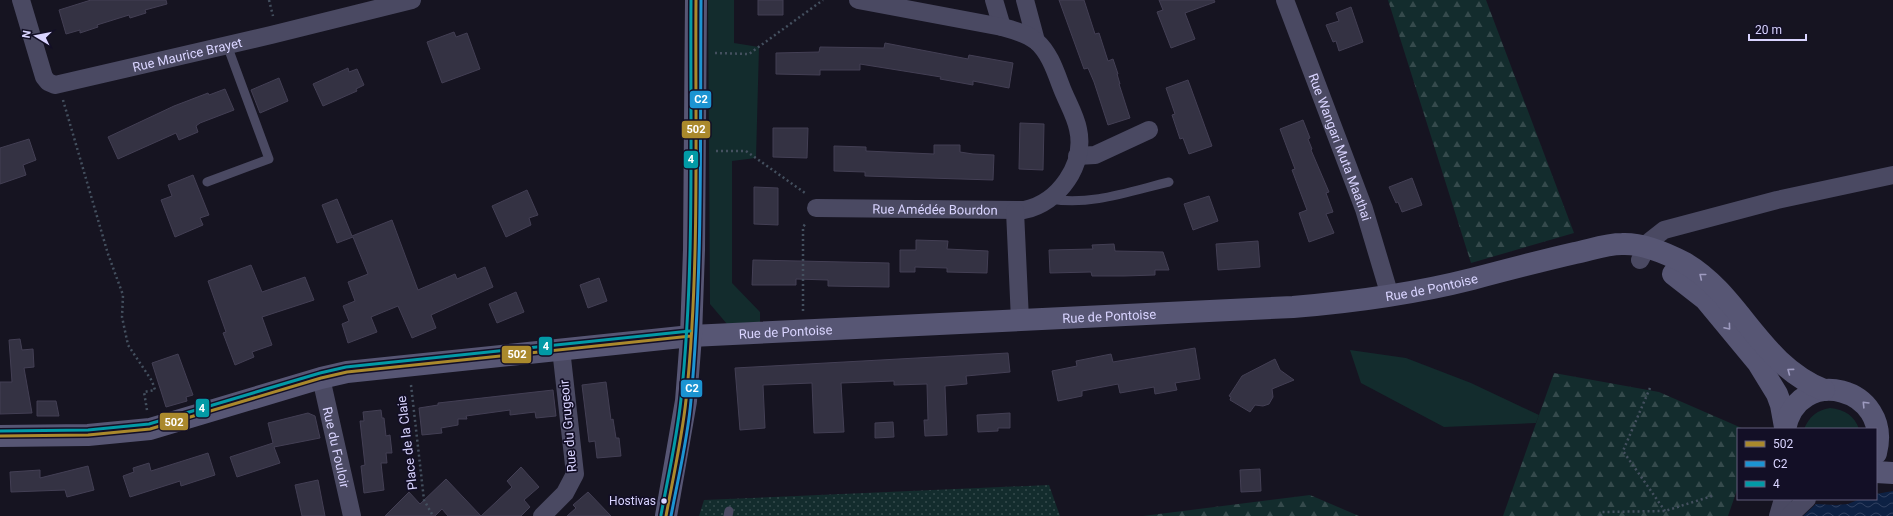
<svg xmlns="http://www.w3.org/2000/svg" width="1893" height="516" font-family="Roboto,sans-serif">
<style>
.grass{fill:#132c2d}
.forest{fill:url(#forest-firs)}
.park{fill:url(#park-dots)}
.water{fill:url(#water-waves)}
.building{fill:#343243;stroke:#433f54}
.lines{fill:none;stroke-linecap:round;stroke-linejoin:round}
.path{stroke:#44505f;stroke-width:2.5;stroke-dasharray:2 3;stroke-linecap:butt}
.lane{stroke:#4a4962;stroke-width:9}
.street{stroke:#4a4962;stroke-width:18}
.secondary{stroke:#575674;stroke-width:22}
.bus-1-casing{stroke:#130f26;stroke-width:6}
.bus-2-casing{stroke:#130f26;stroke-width:6}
.bus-3-casing{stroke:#130f26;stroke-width:6}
.bus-1{stroke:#aa892c;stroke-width:3}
.bus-2{stroke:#1c94d2;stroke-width:3}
.bus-3{stroke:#029aa6;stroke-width:3}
.oneway{stroke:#9e9bc0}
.bus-dot{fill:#d9d4ff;stroke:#130f26;stroke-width:1.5}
.labels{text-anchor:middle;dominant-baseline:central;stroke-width:3.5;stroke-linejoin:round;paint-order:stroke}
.bus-label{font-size:12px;fill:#d9d4ff;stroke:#130f26;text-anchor:end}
.street-label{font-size:13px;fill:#d9d4ff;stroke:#130f26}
.line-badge{stroke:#130f26;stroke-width:1.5}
.badge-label{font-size:11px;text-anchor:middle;font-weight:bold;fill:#fff}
</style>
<defs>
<pattern id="forest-firs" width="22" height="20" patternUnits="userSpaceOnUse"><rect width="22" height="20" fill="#132c2d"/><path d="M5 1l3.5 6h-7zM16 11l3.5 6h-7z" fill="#354a4c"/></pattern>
<pattern id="park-dots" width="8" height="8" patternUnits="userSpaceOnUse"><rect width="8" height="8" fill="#132c2d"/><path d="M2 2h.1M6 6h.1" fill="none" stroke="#354a4c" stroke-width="1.8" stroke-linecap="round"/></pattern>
<pattern id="water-waves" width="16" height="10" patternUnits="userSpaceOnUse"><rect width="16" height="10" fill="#0d2144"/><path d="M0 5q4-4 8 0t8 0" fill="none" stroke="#304060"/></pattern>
</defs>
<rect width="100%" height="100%" fill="#161421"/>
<path class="grass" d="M708 0H734V43L759 47 756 158 732 161V283L760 312V322L727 324 710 304Z
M1350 350 1406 358 1471 383 1539 415 1536 423 1444 427 1361 383Z
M1830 408C1844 409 1855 416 1859 429H1804C1809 417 1817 410 1830 408Z"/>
<path class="forest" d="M1388 0H1486L1574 233 1471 263Z
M1554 373 1659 392 1744 429H1738V487L1728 516H1503Z
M1310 495 1359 516H1143Z"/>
<path class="park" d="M1049 485 1060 516H699L704 500Z"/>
<path class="water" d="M1893 491V516H1803L1816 504 1836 505 1848 504 1860 499H1876V494Z"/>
<path class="building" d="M91 0H166L167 4 145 10 146 13 130 18 129 15 97 25 98 27 80 33V30L66 34 59 10Z
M758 0H783V15H758Z
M1059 0H1084L1095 34 1099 33 1108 61 1113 59 1118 74H1117L1120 84H1119L1130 118 1108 125 1094 82 1088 68 1084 69Z
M1159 0H1214L1215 2 1185 13 1195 39 1171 48 1157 12 1163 10Z
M1351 7 1363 42 1339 51 1336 41 1333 42 1326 25 1339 21 1336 13Z
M454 32 456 37 467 33 480 69 442 83 427 42Z
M885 43 968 59 969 55 1013 63 1009 88 973 81V85L940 79 941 77 860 64V70H820V75L776 74V53L819 52 820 47 884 48Z
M348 68 349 72 357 69 364 85 356 89 357 91 323 106 313 84Z
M279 78 288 101 260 113 251 90Z
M1188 80 1212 146 1189 154 1183 138 1180 139 1172 115 1175 114 1166 88Z
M225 89 234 110 200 123 196 126 198 132 179 140 176 133 118 159 108 137 174 106 208 93 209 95Z
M1303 120 1310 138 1308 139 1312 149 1311 150 1329 192 1326 193 1333 212 1326 214 1334 233 1309 242 1299 213 1307 210 1292 170 1295 169 1280 129Z
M1020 123 1044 124 1043 170 1019 169Z
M773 128H808L807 158 773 157Z
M29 139 36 160 23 165 26 175 0 184V148Z
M934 145H960V152L973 154 994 155 993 180 865 176V172L834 171V146L866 147V151L934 154Z
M193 175 209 215 200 218 203 225 175 237 161 200 172 196 168 185Z
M1412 178 1422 205 1402 212 1398 202 1396 203 1389 187Z
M754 187 778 188V225L754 224Z
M527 190 538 215 529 218 531 225 506 237 492 206Z
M1209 196 1218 221 1193 230 1184 204Z
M337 199 352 236 392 220 418 290 455 274 457 279 485 267 493 287 431 315 436 328 412 338 398 306 371 317 377 332 348 343 342 324 349 321 343 306 355 301 348 282 368 274 353 237 337 243 322 205Z
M916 240 948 241 947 249 988 251 987 273 947 272V268L915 267V272H900V250H916Z
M1258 241 1260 267 1218 270 1216 244Z
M1114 244 1115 251 1163 252 1169 270H1155V275L1124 276H1092L1091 272 1050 273 1049 250 1093 249 1092 245Z
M753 260 889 263V287L828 286V280L796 279V285H752Z
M251 265 262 292 305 277 314 300 262 317 272 345 252 352 254 357 235 365 223 333 226 332 208 281Z
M599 278 607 301 588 308 580 285Z
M516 292 524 312 497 323 489 304Z
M20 339 22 350 33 349 34 367 24 368 32 413 0 414V382H12L9 340Z
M1195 348 1200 379 1175 383 1177 390 1155 394 1154 387 1120 393 1118 384 1082 391V396L1058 401 1052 371 1077 366 1076 361 1111 354 1113 362Z
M1008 353 1010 372 966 376 967 384 945 386 947 435 925 436 924 420H928L927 384 894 385V381L841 383 844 432 814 433 812 383 763 385 765 428 740 430 735 368Z
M178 354 193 395 186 397 187 401 166 407 152 363Z
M1275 359 1280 370 1294 380 1272 389 1273 397 1269 404 1263 406 1255 405 1250 412 1230 400 1231 397 1229 396 1242 376Z
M606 382 611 420 613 419 616 438H619L621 456 597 458 595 441 589 442 582 385Z
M553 390 556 416 536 418 535 412 510 415V410L466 416 467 419H458V425L441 428 442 433 422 435 419 408 438 405V403Z
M37 401H56L59 416H37Z
M381 410 382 418H384L386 436 390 435 392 453H386L387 463H381L384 490 364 493 361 466 365 465 360 421H364L363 412Z
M308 413 315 416 320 438 274 447 280 463 237 477 230 457 273 443 268 423Z
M1010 413V428H998V431L978 432 977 415Z
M893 422 894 437 875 438V423Z
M208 453 215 475 181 486 180 481 130 497 123 476 134 472 133 468 149 463 151 471Z
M88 466 94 490 67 497 65 490 11 492 10 472 40 470V478Z
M521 467 539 487 524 500 530 507 521 516H481L512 487 507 481Z
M1260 469 1261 491 1241 492 1240 470Z
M446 479 481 516H448L442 509 435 516H385L409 492 420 504Z
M318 480 325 516H302L295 485Z
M588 492 611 516H567L576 508 573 505Z"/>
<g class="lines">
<path class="path" d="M269 0 273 16
M715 53 749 54 823 0
M63 100 108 254 123 295 122 317 128 345 152 381 155 390 144 392 147 410
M716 151H746L805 193
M803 311V227L806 223
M411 385 424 500 433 516
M1650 388 1623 451 1665 511
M1600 516 1602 512 1665 511 1712 496"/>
<path class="lane" d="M207 182 269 159 227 45
M1051 199C1090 206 1131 191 1169 182
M728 516 729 511"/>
<g class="street">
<path id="s1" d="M21 0 44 77 48 82 55 85 271 35 412 0"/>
<path d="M994 0 1002 27"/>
<path d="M1025 0 1036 41"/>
<path id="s2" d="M1285 0 1364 209 1390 296"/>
<path d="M1077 156 1095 155 1149 130"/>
<path id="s3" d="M816 208 1024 210C1059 203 1086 164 1078 129 1075 114 1066 100 1061 86 1055 70 1049 52 1036 41 1026 33 1013 30 1002 27L858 0"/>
<path d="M1015 211 1020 320"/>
<path d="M1640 260 1650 241 1664 230 1777 200 1893 175"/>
<path id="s4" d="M321 378 352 516"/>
<path d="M542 516 565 493 575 474 561 349"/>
<path d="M1778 516 1783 499"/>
<path d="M1789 516 1807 499"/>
</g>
<g class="secondary">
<path d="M1673 274 1705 299 1758 363 1777 394 1781 405 1785 427"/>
<path d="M1785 429C1798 363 1893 387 1876 453"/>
<path id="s5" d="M0 436 88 435 150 429 321 378 347 372 691 336 1293 307C1354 302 1413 294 1472 279 1506 270 1540 261 1575 253 1590 250 1606 244 1622 244 1643 243 1666 253 1685 263 1741 296 1759 364 1824 390"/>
<path d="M1876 472 1893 473"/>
<path d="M666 516 686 401 691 336 694 250 696 0"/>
</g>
<defs>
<path id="bus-1" d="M0 436 88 435 150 429 321 378 347 372 691 336
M666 516C673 478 682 438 686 400 700 267 695 133 696 0"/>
<path id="bus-2" d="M671 516C678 478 688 438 691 400 703 267 700 133 701 0"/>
<path id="bus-3" d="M0 431 88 430 149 424 320 373 346 367 690 331
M661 515C668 477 677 438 681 399 695 267 690 133 691 0"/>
</defs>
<use href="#bus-1" class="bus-1-casing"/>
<use href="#bus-2" class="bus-2-casing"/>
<use href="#bus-3" class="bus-3-casing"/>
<use href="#bus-1" class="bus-1"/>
<use href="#bus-2" class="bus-2"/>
<use href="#bus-3" class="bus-3"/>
</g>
<defs><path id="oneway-chevron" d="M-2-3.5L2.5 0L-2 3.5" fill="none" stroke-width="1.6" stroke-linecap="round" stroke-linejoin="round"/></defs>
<g class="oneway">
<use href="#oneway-chevron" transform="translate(1702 276) rotate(-141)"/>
<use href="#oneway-chevron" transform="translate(1728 327) rotate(50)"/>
<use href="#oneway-chevron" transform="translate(1790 371) rotate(-143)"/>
<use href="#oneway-chevron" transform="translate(1865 404) rotate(-134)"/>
</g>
<circle class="bus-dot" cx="664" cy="501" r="3.5"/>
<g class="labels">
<g class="bus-label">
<text x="656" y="501">Hostivas</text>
</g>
<g class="street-label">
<text stroke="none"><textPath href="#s1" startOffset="230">Rue Maurice Brayet</textPath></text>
<text stroke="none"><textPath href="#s2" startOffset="157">Rue Wangari Muta Maathai</textPath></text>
<text stroke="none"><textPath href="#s3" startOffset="119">Rue Amédée Bourdon</textPath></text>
<text stroke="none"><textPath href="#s5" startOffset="1444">Rue de Pontoise</textPath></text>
<text stroke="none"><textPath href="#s5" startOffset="1120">Rue de Pontoise</textPath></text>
<text stroke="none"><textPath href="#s5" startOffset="796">Rue de Pontoise</textPath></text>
<text transform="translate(568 426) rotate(-95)">Rue du Grugeoir</text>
<text transform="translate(407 443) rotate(-97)">Place de la Claie</text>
<text stroke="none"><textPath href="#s4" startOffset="71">Rue du Fouloir</textPath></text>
</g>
</g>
<g class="line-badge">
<rect x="689" y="90" width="23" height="19" rx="4" fill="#1c94d2"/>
<rect x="681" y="120" width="30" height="19" rx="4" fill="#aa892c"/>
<rect x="683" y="150" width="16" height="19" rx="4" fill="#029aa6"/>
<rect x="538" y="336" width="15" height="20" rx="4" fill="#029aa6"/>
<rect x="501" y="345" width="31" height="19" rx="4" fill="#aa892c"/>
<rect x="680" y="379" width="23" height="19" rx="4" fill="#1c94d2"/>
<rect x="195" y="398" width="15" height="20" rx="4" fill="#029aa6"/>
<rect x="159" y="412" width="30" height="19" rx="4" fill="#aa892c"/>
</g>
<g class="badge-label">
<text x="701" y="103">C2</text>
<text x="696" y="133">502</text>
<text x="691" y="163">4</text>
<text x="546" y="350">4</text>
<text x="517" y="358">502</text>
<text x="692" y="392">C2</text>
<text x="202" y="412">4</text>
<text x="174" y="426">502</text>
</g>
<rect x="1737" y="428" width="140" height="72" fill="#130f26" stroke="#625e7d"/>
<rect x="1745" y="441" width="20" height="6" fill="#aa892c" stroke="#625e7d"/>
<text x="1773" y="448" font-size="12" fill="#d9d4ff">502</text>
<rect x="1745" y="461" width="20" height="6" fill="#1c94d2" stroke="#625e7d"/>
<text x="1773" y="468" font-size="12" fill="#d9d4ff">C2</text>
<rect x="1745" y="481" width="20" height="6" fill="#029aa6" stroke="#625e7d"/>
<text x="1773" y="488" font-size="12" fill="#d9d4ff">4</text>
<g transform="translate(36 36) rotate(280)" stroke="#130f26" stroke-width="3" paint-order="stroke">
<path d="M0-3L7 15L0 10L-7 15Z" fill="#d9d4ff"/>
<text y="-6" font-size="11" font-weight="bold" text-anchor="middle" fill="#d9d4ff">N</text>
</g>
<path d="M1749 34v6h57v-6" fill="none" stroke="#d9d4ff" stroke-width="2"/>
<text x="1755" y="34" font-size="12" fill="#d9d4ff" stroke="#130f26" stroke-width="3" paint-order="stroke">20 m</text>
</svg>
